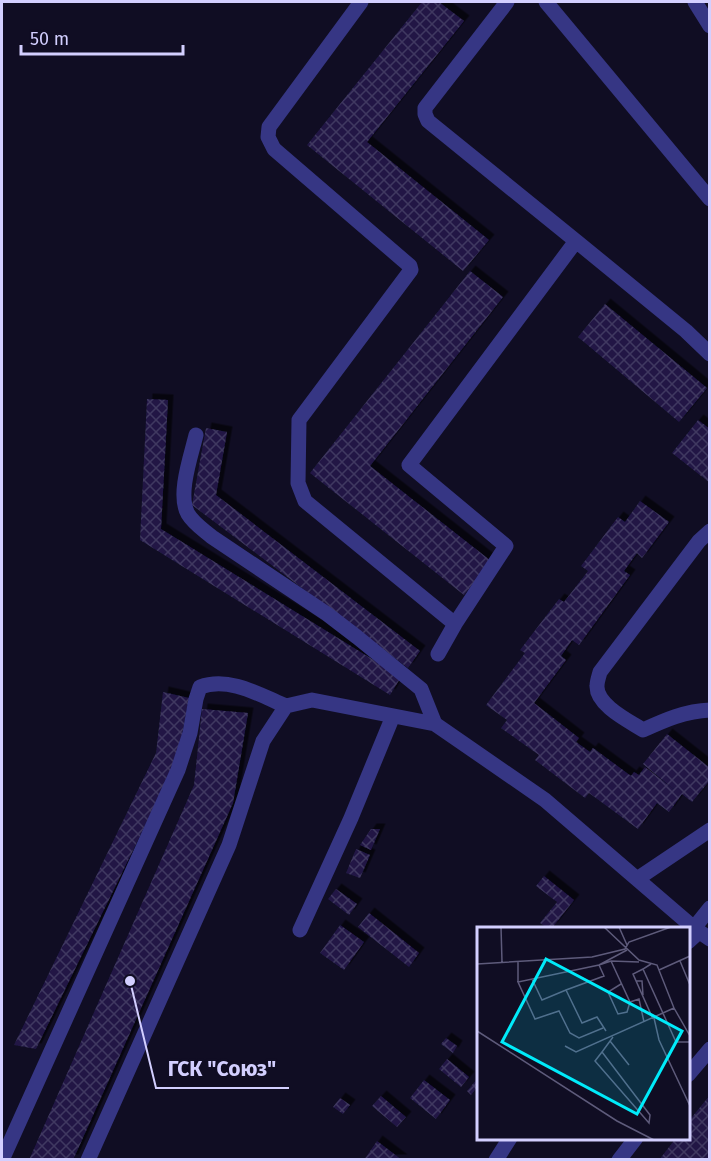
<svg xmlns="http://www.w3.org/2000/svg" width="711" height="1161" font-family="'Fira Sans',sans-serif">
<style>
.building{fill:url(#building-cross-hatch);filter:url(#shadow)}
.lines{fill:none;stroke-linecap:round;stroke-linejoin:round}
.minor{stroke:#363684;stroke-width:15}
.inset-road{fill:none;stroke:#5e5b7b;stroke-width:1.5}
.view{fill:#00ebfa;fill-opacity:0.15;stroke:#00ebfa;stroke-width:3}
.inset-edge{fill:none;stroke:#d3cfff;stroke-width:3}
.leader{fill:none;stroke:#d3cfff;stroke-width:2}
.callout-dot{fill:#d3cfff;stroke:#100d23;stroke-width:2}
.callout-label{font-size:21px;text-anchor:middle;font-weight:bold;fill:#d3cfff;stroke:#100d23;stroke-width:5;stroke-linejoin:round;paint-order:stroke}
</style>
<defs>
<pattern id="building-cross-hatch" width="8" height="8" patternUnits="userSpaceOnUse" patternTransform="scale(1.5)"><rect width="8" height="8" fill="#201845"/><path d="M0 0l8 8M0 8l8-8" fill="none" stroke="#403961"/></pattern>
<filter id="shadow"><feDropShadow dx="5.5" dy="-5.5" stdDeviation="0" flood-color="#0009"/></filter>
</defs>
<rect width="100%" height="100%" fill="#100d23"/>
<path class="building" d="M422 2H439L464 21 367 142 489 240 463 271 307 145Z
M470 271 503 297 370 466 491 561 464 595 310 473Z
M605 304 707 388 679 422 578 337Z
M147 399 168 400 161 529 401 677 390 695 140 540Z
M698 420 710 429V483L672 453Z
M206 428 227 432 216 495 420 651 408 668 192 505Z
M640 501 669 522 642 558 637 553 624 571 630 575 579 645 572 640 561 656 566 660 534 703 579 738 576 742 590 752 593 748 631 776 634 772 639 775 645 767 676 791 643 764 667 734 710 768V780L692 802 682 794 669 812 657 803 638 829 589 793 585 798 535 760 539 755 501 728 507 720 486 705 525 653 520 650 559 599 564 602 588 571 581 566 618 517 625 522Z
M163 692 189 698 177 760 36 1049 14 1045 156 753Z
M202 709 248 713 233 803 73 1160H29L194 785Z
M371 829H380L371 850 360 845Z
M356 849 370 855 360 878 346 873Z
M544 876 574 900 552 928H547L540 923 557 902 536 886Z
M336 889 357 904 349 915 328 899Z
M369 913 419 953 409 967 358 927Z
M340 925 364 942 344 970 320 953Z
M446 1038 457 1046 453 1053 441 1044Z
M447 1059 469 1077 461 1087 439 1069Z
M477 1079 478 1081V1086L471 1095 467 1091Z
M424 1080 450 1100 436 1119 410 1098Z
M710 1095V1160H659L676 1138H688V1122Z
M381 1096 406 1117 397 1127 372 1106Z
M340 1098 350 1105 343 1114 333 1107Z
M377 1141 402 1160H364Z"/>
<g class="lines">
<path class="minor" d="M361 2 269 127 268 137 274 149 410 266 411 270 299 420 298 483 305 501 455 624
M507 2 425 108V114L428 121 576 241
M546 2 710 199
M695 2 710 26
M196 435C191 456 177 495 188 514 194 524 204 530 212 537L327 614 357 637 421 689 435 724
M710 531 699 541 600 672C599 676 597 681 597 686 596 705 629 721 643 730 665 720 685 711 710 710
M438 654 455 624 506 546 409 465 576 241 686 331 710 354
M637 879 710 830
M694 928 710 908
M300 930 351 818 393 716
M688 942 699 932
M688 1075 710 1049
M2 1160 178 770 190 733 196 699 200 687C229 676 260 695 286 706
M88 1160 229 845 263 741 286 706 312 700 435 724 545 800 694 928 710 939
M496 1160 510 1138
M619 1160 636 1138"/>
</g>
<g transform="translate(477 927)">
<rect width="213" height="213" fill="#100d23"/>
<path class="inset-road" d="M24 0 25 35M142 0 150 18M134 34 153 75 162 72 167 95M203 34 213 58M0 37 115 30 148 22 152 15 194 0M174 37 166 42 199 115H213M166 42 156 47 176 92M182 43 213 29M55 52 65 73 89 63M159 54H165L166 68M41 55V35M144 57 131 65 141 87 150 85 153 75M197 81 213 109M177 91 182 113 213 179M126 101 102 111 93 106 82 84 58 92 41 55 122 38 150 23M0 104 140 194 177 213M129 104 120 90 105 96 89 63 127 49 122 38 134 34 162 35M133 114 152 138M88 119 99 125 197 81 180 38 162 33 127 0M125 125 118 134 172 196 173 188 125 125 136 110"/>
<path class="view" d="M69 32 205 104 160 187 25 115Z"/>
<rect width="213" height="213" class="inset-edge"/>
</g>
<path class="leader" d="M130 981L156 1088H289"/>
<circle class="callout-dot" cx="130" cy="981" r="6"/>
<g class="callout-label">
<text x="222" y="1076">ГСК "Союз"</text>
</g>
<rect width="711" height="1161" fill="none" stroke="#d3cfff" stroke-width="6"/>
<path d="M21 45v9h162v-9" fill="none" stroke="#d3cfff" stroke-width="3"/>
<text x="30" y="45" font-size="18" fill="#d3cfff" stroke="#100d23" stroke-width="4.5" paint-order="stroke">50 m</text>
</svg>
